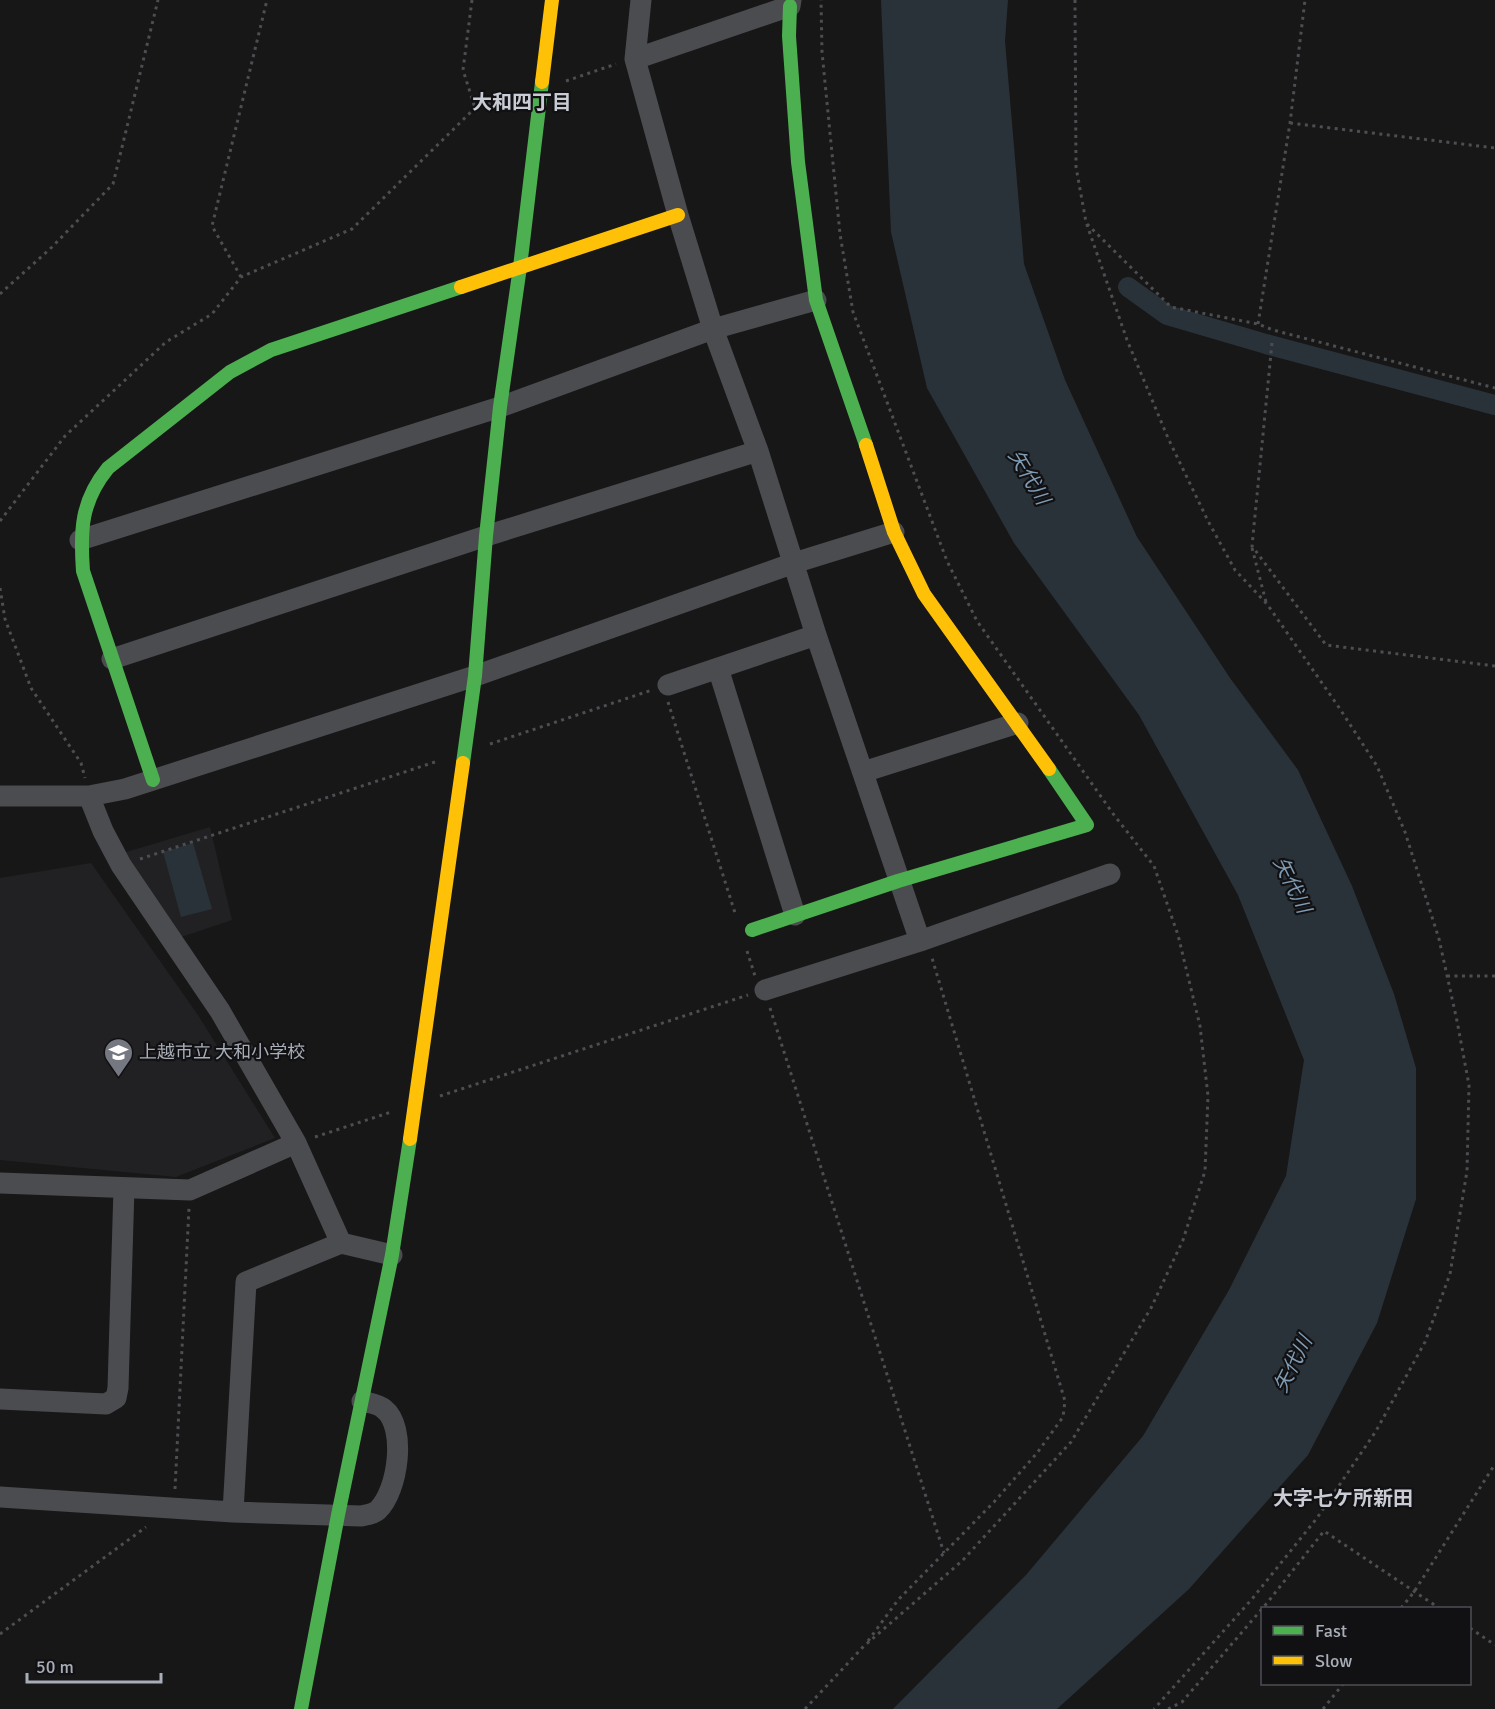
<svg xmlns="http://www.w3.org/2000/svg" width="1495" height="1709" font-family="Signika,'Noto Sans JP',sans-serif">
<style>
.built{fill:#212123}
.water{fill:#2a3239}
.lines{fill:none;stroke-linecap:round;stroke-linejoin:round}
.canal{stroke:#2a3239;stroke-width:20}
.path{stroke:#4d4e52;stroke-width:3;stroke-dasharray:3 4.5;stroke-linecap:butt}
.street{stroke:#4b4c50;stroke-width:21}
.fast{stroke:#4caf50;stroke-width:14}
.slow{stroke:#ffc107;stroke-width:14}
.labels{text-anchor:middle;dominant-baseline:central;stroke-width:4.5;stroke-linejoin:round;paint-order:stroke}
.poi-label{font-size:18px;fill:#a8adb8;stroke:#111113;text-anchor:start}
.neighbourhood-label{font-size:20px;font-weight:bold;fill:#c9ccd4;stroke:#111113}
.water-label{font-size:20px;font-style:italic;fill:#7f9bb3;stroke:#111113}
</style>
<rect width="100%" height="100%" fill="#171717"/>
<path class="built" d="M210 827 232 920 178 938 123 853Z
M91 863 198 1015 275 1138 176 1177 0 1160V878Z"/>
<path class="water" d="M881 0H1008L1005 41 1024 264 1065 380 1137 537 1230 678 1298 770 1352 886 1394 994 1416 1068V1199L1377 1323 1308 1455 1189 1589 1057 1709H893L1026 1575 1143 1436 1229 1290 1286 1176 1304 1060 1238 895 1139 715 1014 543 927 388 891 232Z
M193 843 212 909 181 917 163 852Z"/>
<g class="lines">
<path class="canal" d="M1128 287 1167 315 1266 344 1495 405"/>
<path class="path" d="M472 0 463 70 475 108
M1075 0 1076 167 1086 222 1127 340 1168 438 1208 521 1235 570 1267 604 1338 706 1377 766 1405 832 1439 939 1457 1021 1469 1085 1467 1171 1450 1274 1425 1342 1376 1431 1317 1518 1252 1599 1154 1709
M566 81 616 64
M1290 123 1495 148
M1087 224 1171 307 1258 324 1273 330 1495 388
M241 277 212 226 267 0
M0 294 52 247 113 184 158 0
M1258 324 1290 123 1305 0
M1272 343 1252 546 1326 645 1495 666
M0 521 65 436 166 342 212 314 241 277 352 229 475 108 516 96
M1252 548 1266 602
M0 588 5 619 31 688 81 763 85 778
M668 702 735 913
M490 744 652 690
M140 859 438 761
M747 951 755 976
M1447 976H1495
M770 1008 944 1553
M440 1096 748 995
M315 1137 391 1112
M175 1489 189 1208
M1401 1608 1414 1592 1495 1464
M1470 1628 1495 1645
M0 1634 146 1527
M868 1641 898 1600 994 1502 1037 1453 1063 1417 1065 1401 932 958
M805 1709 863 1647 962 1561 1071 1442 1151 1308 1183 1240 1205 1171 1208 1096 1200 1026 1178 935 1154 866 1114 815 977 621 947 561 853 312 840 234 822 52 821 0
M1168 1709 1182 1702 1267 1603 1324 1531 1439 1608
M1323 1709 1343 1684"/>
<path class="street" d="M641 0 635 59 678 215 713 329 758 451 816 635 920 941
M635 59 790 6 791 0
M80 540 500 407 713 329 816 300
M112 659 486 536 758 451
M718 668 795 915
M668 685 816 635
M863 772 1018 723
M0 796H89L125 789 475 676 794 563 894 532
M89 796 103 831 121 865 220 1011 296 1143 341 1243 392 1255
M765 990 920 941 1110 874
M0 1183 190 1190 296 1143
M0 1399 106 1404 116 1398 118 1388 124 1188
M0 1497 233 1512 361 1516C366 1515 374 1514 378 1510 398 1491 407 1427 384 1409 379 1404 369 1403 362 1401
M233 1512 246 1282 341 1243"/>
<path class="fast" d="M790 6 789 36 798 162 816 300 866 445
M463 763 475 676 486 536 500 407 520 267 542 82
M153 780 83 571C80 530 81 501 108 468L230 372 271 350 461 287
M752 930 898 881 1087 825 1049 769
M301 1709 338 1515 392 1255 410 1139"/>
<path class="slow" d="M542 82 552 0
M461 287 678 215
M866 445 894 532 924 594 1049 769
M410 1139 463 763"/>
</g>
<defs>
<symbol id="school-pin" viewBox="-11 -11 22 30"><path d="M0 17L-7.5 6A9.5 9.5 0 1 1 7.5 6Z" fill="#757880" stroke="#111113"/><path d="M0-5L7-2L0 1L-7-2ZM-4 1L0 2.5L4 1V4Q0 6-4 4Z" fill="#fff"/></symbol>
</defs>
<g fill-rule="evenodd">
<use href="#school-pin" x="102" y="1036" width="33" height="45"/>
</g>
<g class="labels">
<g class="poi-label">
<text x="139" y="1052">上越市立 大和小学校</text>
</g>
<g class="neighbourhood-label">
<text x="522" y="102">大和四丁目</text>
<text x="1343" y="1498">大字七ケ所新田</text>
</g>
<g class="water-label">
<text transform="translate(1029 477) rotate(59)">矢代川</text>
<text transform="translate(1292 885) rotate(64)">矢代川</text>
<text transform="translate(1293 1364) rotate(-63)">矢代川</text>
</g>
</g>
<rect x="1261" y="1607" width="210" height="78" fill="#111113" stroke="#4d4f55" stroke-width="1.5"/>
<rect x="1273" y="1626" width="30" height="9" fill="#4caf50" stroke="#4d4f55" stroke-width="1.5"/>
<text x="1315" y="1637" font-size="18" fill="#a8adb8">Fast</text>
<rect x="1273" y="1656" width="30" height="9" fill="#ffc107" stroke="#4d4f55" stroke-width="1.5"/>
<text x="1315" y="1667" font-size="18" fill="#a8adb8">Slow</text>
<path d="M27 1673v9h134v-9" fill="none" stroke="#a8adb8" stroke-width="3"/>
<text x="36" y="1673" font-size="18" fill="#a8adb8" stroke="#111113" stroke-width="4.5" paint-order="stroke">50 m</text>
</svg>
